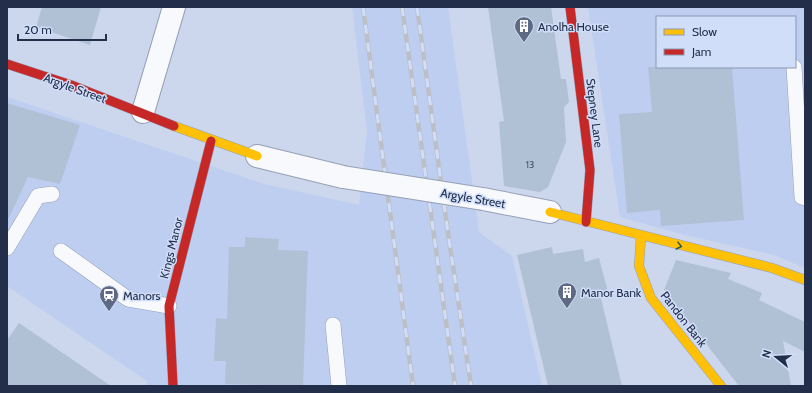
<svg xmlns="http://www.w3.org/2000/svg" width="812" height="393" font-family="Cabin,sans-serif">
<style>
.built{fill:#becef1;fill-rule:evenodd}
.building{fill:#b0c1d6}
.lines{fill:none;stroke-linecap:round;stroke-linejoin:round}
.lane-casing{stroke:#96a0b5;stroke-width:16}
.street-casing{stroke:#96a0b5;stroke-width:24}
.slow-casing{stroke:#96a0b5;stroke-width:10}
.jam-casing{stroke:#96a0b5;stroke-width:10}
.lane{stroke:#f7f9fc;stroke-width:15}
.street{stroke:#f7f9fc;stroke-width:22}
.slow{stroke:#ffc107;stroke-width:9}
.jam{stroke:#c62828;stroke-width:9}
.rail-casing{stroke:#bcbfc6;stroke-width:4.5}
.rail{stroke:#d1defa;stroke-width:3;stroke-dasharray:9;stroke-linecap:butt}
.street-bridge-casing{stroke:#96a0b5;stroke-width:24;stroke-linecap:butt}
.street-bridge{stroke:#f7f9fc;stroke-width:22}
.oneway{stroke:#315c4c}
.labels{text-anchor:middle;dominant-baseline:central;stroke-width:3;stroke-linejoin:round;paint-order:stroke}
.number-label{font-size:10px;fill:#46546d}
.poi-label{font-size:12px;fill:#232f4a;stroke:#d1defa;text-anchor:start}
.street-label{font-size:12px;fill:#232f4a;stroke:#d1defa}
</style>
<rect width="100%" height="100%" fill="#ccd6ed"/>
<path class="built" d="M352 7H448L479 232 512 256 542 386H147V381L7 286V97L264 184 359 205 367 130Z
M588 7H805V268L774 255 681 234 620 217ZM657 17H795V67H657Z"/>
<path class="building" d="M42 7H101L90 45 36 27Z
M488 7H551L561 79H566L569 102 564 107 566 142 548 187 540 192 504 186 499 122 504 121Z
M648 67H732L744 220 661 226 660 210 627 213 619 114 652 112Z
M7 103 80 125 60 184 28 177 7 222Z
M245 237 279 239 278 250 308 251 303 386 225 384 226 361H214L216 318 227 319 229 247H245Z
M552 247 553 254 583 249 585 262 599 258 608 292 600 294 622 386H548L517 255Z
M676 260 731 273 728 279 762 293 759 300 805 322V352L783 341 791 386H739L664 290Z
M19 323 111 386H7V340Z"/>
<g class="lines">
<defs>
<path id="lane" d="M794 67 802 197 805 198
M7 248 38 196 52 194
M61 251 128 299 169 306
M333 325 339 386"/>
<path id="street" d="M143 112 174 7
M257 156 343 177
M483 199 550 212"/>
<path id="slow" d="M174 126 257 156
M550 212 772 268 805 280
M641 236 639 266 651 298 721 386"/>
<path id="jam" d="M570 7 590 170 586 222
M7 64 71 85 174 126
M173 386 169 306 211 141"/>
</defs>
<use href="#lane" class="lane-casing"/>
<use href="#street" class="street-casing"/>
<use href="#slow" class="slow-casing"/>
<use href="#jam" class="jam-casing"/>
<use href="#lane" class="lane"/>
<use href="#street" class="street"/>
<use href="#slow" class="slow"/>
<use href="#jam" class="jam"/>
<defs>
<path id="rail" d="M363 7 413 386
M402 7 455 386
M417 7 447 226 471 386"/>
</defs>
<use href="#rail" class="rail-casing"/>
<use href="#rail" class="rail"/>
<defs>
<path id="street-bridge" d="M343 177 483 199"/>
</defs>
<use href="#street-bridge" class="street-bridge-casing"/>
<use href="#street-bridge" class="street-bridge"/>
</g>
<defs><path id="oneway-chevron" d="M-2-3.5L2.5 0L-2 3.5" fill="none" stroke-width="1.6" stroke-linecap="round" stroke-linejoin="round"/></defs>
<use class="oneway" href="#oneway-chevron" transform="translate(679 246) rotate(14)"/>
<defs>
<symbol id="building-pin" viewBox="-11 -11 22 30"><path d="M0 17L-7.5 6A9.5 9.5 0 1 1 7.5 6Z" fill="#5e6983" stroke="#d1defa"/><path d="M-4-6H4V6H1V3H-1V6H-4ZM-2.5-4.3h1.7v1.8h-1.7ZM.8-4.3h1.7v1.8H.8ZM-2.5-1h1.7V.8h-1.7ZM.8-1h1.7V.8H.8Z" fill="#fff"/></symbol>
<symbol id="station-pin" viewBox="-11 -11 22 30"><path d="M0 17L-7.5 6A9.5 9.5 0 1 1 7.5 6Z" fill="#5e6983" stroke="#d1defa"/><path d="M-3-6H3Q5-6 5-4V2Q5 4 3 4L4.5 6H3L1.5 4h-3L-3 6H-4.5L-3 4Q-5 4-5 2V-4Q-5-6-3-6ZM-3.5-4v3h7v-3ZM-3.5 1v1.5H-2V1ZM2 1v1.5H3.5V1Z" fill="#fff"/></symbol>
</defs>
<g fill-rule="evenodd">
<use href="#building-pin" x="513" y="15" width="22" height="30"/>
<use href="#building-pin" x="556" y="281" width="22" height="30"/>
<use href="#station-pin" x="98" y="284" width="22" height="30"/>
</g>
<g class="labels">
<g class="number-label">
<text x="530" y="164">13</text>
</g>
<g class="poi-label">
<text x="538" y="26">Anolha House</text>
<text x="581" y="292">Manor Bank</text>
<text x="123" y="295">Manors</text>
</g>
<g class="street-label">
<text transform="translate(75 88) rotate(20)">Argyle Street</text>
<text transform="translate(595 113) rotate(83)">Stepney Lane</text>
<text transform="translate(473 198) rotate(10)">Argyle Street</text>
<text transform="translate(171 248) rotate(-76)">Kings Manor</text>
<text transform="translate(684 319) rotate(52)">Pandon Bank</text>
</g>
</g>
<rect width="812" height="393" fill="none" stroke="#232f4a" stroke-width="16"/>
<rect x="656" y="16" width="140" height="52" fill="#d1defa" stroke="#8b98b4"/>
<rect x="664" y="29" width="20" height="6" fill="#ffc107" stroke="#8b98b4"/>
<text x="692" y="36" font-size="12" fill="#232f4a">Slow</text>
<rect x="664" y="49" width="20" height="6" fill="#c62828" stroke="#8b98b4"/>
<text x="692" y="56" font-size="12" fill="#232f4a">Jam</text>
<g transform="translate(776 357) rotate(288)" stroke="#d1defa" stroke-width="3" paint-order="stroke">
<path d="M0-3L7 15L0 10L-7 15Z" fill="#232f4a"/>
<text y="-6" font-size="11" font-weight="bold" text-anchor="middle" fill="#232f4a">N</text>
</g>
<path d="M18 34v6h88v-6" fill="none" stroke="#232f4a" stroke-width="2"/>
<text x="24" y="34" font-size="12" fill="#232f4a" stroke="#d1defa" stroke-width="3" paint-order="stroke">20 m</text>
</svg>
